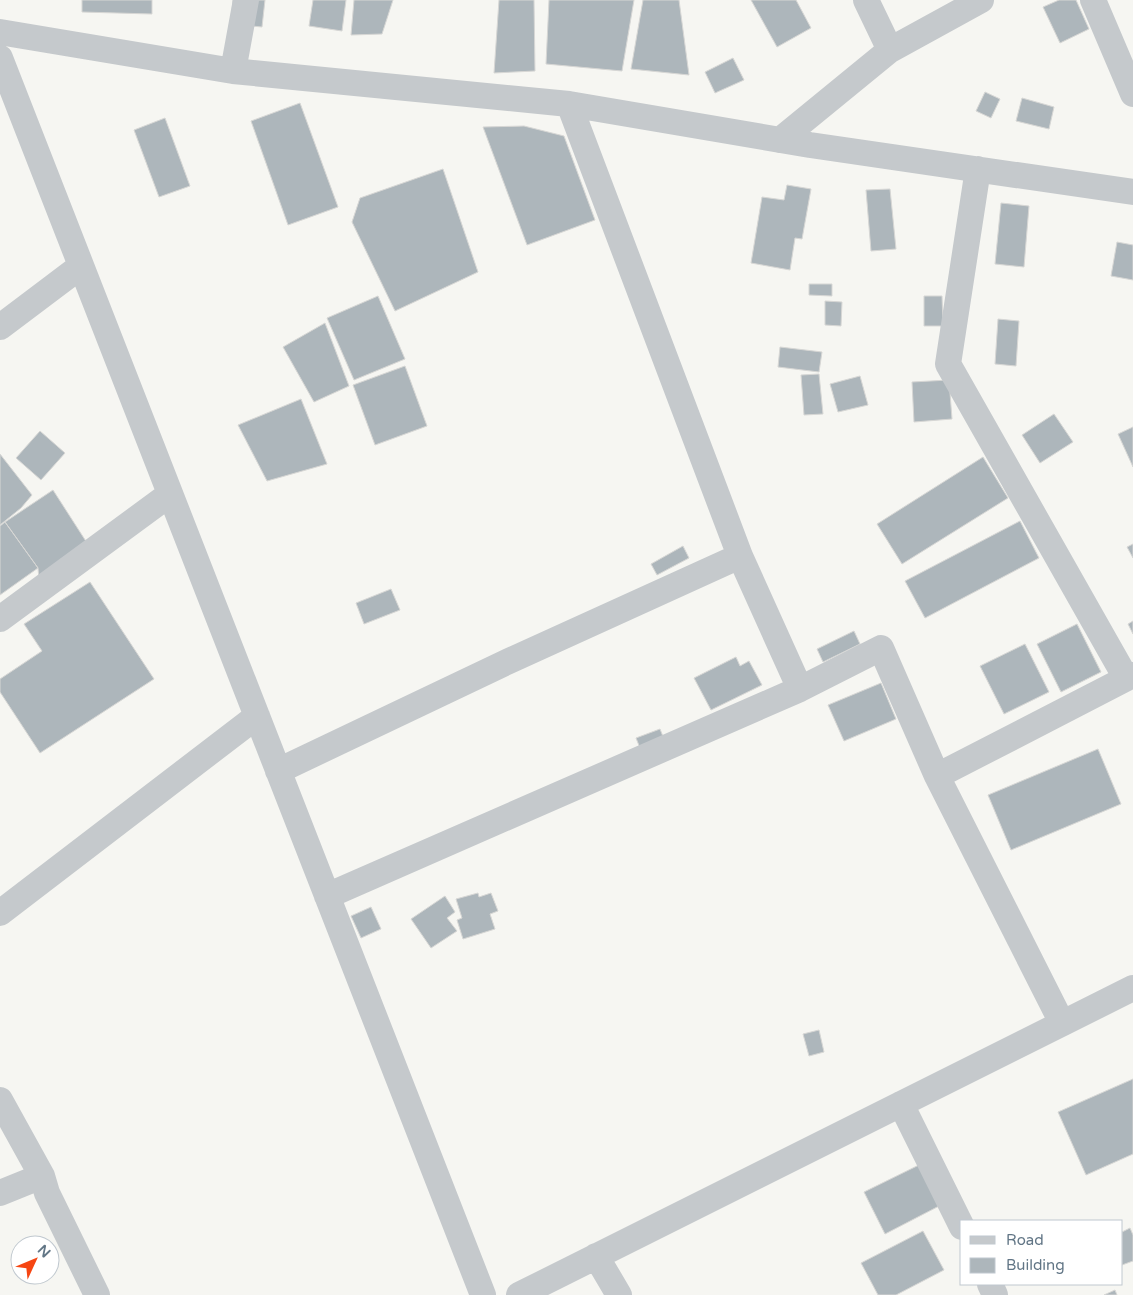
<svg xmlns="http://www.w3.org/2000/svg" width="1133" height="1295" font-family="'Varela Round',sans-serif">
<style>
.building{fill:#adb6bb;stroke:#d7d7d5}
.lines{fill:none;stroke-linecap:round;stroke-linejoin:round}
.minor{stroke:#c5c9cc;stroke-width:26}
</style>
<rect width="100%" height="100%" fill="#f6f6f2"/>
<path class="building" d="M82 0H152V14L82 12Z
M233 0H265L262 27 231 24Z
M313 0H346L342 31 309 26Z
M354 0H393L382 34 351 35Z
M499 0H534L535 71 494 73Z
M549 0H634L622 71 546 64Z
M643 0H679L689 75 631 69Z
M751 0H796L811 28 777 47Z
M1059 0H1076L1089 29 1060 43 1043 7Z
M733 58 744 80 715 93 705 72Z
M985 92 1000 99 991 118 976 111Z
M1022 98 1054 107 1049 129 1016 121Z
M300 103 338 207 288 225 251 121Z
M165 118 190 186 159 197 134 130Z
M524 126 564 136 595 220 527 245 483 127Z
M443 169 478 272 395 311 352 222 360 198Z
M787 185 811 189 802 239 795 238 790 270 751 263 762 197 784 200Z
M890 189 896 249 871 251 866 190Z
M1001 203 1029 206 1024 267 995 264Z
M1117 242 1133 245V280L1111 276Z
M809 284H832V296L809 295Z
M378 296 405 359 354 380 327 318Z
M924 296H942L943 326H924Z
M825 301 842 302 841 326 825 325Z
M998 319 1019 321 1016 366 995 364Z
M325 323 349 386 314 402 283 347Z
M780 347 822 352 819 372 778 367Z
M405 366 427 426 375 445 353 385Z
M819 374 823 414 804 415 801 375Z
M860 376 868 405 838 412 830 384Z
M949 380 952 419 914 422 912 382Z
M301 399 327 464 267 481 238 425Z
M1054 414 1073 442 1040 463 1022 435Z
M1133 427V467L1118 434Z
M40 431 65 453 41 480 16 458Z
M0 454 32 495 21 508 0 525Z
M983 457 1008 498 902 564 877 524Z
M53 490 89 546 39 579 38 568 5 522Z
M1020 521 1039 558 925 618 905 581Z
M5 522 38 568 0 595V526Z
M1133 544V558L1127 547Z
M683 546 689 558 657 575 651 564Z
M90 582 154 679 40 753 0 692V679L42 651 24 624Z
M391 589 400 610 364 624 356 603Z
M1133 621V634L1128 624Z
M1077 624 1101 672 1061 692 1037 644Z
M854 631 860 644 823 662 817 649Z
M1025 644 1049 692 1004 714 980 666Z
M736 657 740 666 749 661 762 685 711 710 694 678Z
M881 683 896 719 844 741 828 705Z
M660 729 664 739 640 748 636 738Z
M1098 749 1121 804 1011 850 988 795Z
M478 893 479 897 491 893 498 911 490 914 495 929 463 939 457 920 462 918 456 899Z
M445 896 455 912 447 918 457 931 431 948 411 919Z
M371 907 381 929 361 938 351 916Z
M819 1030 824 1052 809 1056 803 1034Z
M1133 1079V1154L1086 1175 1058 1112Z
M921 1164 941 1205 885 1234 864 1192Z
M1130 1228 1133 1235V1261L1122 1265V1232Z
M923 1231 944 1270 896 1295H878L861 1263Z
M1115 1290 1117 1295H1104Z"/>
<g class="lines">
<path class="minor" d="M866 0 890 50
M1093 0 1133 94
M0 32 233 71 569 104 810 145 1133 192
M0 58 483 1295
M233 71 246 0
M569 104 740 556 800 689
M780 140 890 50 981 0
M978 169 948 364 1126 678
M0 327 81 266
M0 619 170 494
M278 771 509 661 740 556
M327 896 800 689 881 648 937 776
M0 913 257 716
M1062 1023 937 776 1133 675
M0 1100 42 1176 47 1193 97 1295
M901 1104 962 1227
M0 1193 42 1176
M596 1256 619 1295
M990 1284 995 1295
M519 1295 1133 988"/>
</g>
<rect x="960" y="1220" width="162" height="65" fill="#ffffff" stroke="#c0c8cf"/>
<rect x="970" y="1236" width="25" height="8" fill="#c5c9cc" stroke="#c0c8cf"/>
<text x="1006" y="1245" font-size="15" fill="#627686">Road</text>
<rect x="970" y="1258" width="25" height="15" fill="#adb6bb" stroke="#c0c8cf"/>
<text x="1006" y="1270" font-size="15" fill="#627686">Building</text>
<g transform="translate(35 1260) rotate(46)"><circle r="24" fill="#ffffff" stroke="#c0c8cf"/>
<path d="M0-4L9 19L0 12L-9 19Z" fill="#f64612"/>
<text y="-8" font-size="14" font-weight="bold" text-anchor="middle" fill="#627686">N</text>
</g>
</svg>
